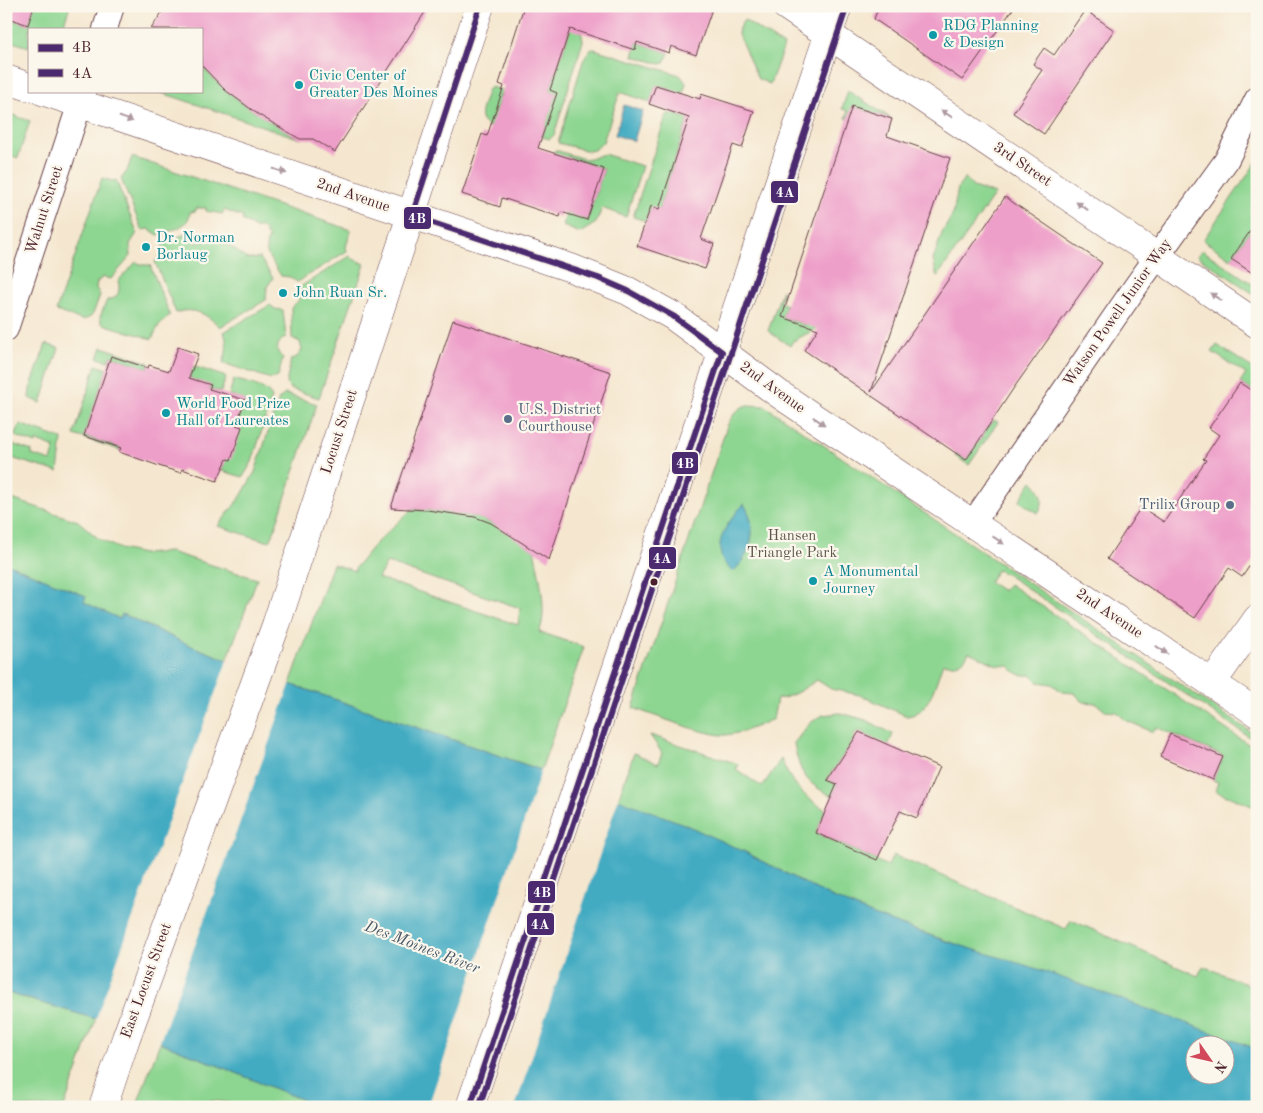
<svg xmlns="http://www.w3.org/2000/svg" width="1263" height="1113" font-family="'Old Standard TT',serif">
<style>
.green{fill:#8dd691;stroke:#6c7a5e;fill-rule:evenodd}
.water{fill:#42abc2;stroke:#466576;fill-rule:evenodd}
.pier{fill:#f5e7cf}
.building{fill:#ee9fc9}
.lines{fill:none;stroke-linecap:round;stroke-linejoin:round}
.minor-casing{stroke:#643d44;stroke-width:26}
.major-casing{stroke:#643d44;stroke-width:29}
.minor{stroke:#fff;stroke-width:24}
.major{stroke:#fff;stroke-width:28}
.bus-1-casing{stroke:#fbf7ec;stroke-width:10}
.bus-2-casing{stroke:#fbf7ec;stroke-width:10}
.bus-1{stroke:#4c2a6f;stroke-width:6}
.bus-2{stroke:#4c2a6f;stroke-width:6}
.oneway{fill:#ae9aa0}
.culture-dot{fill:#0f9aa8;stroke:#fbf7ec;stroke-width:2}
.service-dot{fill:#5c6f8a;stroke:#fbf7ec;stroke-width:2}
.bus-dot{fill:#4a1f2b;stroke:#fbf7ec;stroke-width:2}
.labels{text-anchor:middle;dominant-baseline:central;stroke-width:4.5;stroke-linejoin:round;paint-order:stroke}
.culture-label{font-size:15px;fill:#0d838f;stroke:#fbf7ec;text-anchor:start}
.street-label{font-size:15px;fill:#4a1f2b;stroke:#fbf7ec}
.service-label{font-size:15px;fill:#4e5e75;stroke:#fbf7ec;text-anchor:start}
.park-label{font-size:15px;fill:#5e564a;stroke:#fbf7ec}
.water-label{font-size:16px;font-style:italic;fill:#475767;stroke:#fbf7ec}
.line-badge{stroke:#fbf7ec;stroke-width:2}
.badge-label{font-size:14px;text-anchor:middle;font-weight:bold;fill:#fff}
</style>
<rect width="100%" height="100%" fill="#fbf7ec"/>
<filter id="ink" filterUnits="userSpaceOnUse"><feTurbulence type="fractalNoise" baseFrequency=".02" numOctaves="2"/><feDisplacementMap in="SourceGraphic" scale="10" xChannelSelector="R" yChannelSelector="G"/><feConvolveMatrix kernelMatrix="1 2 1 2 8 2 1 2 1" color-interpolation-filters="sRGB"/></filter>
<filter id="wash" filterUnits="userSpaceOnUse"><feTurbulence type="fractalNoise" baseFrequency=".0096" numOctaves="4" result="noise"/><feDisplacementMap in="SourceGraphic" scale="20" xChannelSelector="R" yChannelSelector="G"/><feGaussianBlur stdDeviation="1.12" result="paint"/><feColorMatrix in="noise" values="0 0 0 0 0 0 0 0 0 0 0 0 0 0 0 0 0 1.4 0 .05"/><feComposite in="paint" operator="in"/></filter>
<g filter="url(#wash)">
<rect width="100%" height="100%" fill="#f5e7cf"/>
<path class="green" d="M34 6H70L62 29H29V47L6 40V17L28 25Z
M573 20 582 35 583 41 554 135 550 139 542 137 556 93 550 90Z
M744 20 784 46 770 84 758 79 738 34 739 28Z
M637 42 669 53 664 63 661 64 633 56Z
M594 49 680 75 686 83 682 97 665 107 670 89 656 85 650 102 620 92 603 142 594 150 589 151 558 143 583 61 590 50Z
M201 65C229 98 263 118 301 139L156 91H201Z
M491 87 502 90 495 114 524 123 507 134C473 122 478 120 488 89Z
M848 91 892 119 852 106 848 119 846 118 848 111 842 109Z
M7 113 30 121 18 158 12 156 6 139Z
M669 113 688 119 659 209 651 207 646 221 633 217 666 116Z
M555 150 584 159 591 158 604 154 642 166 626 217 602 208 596 223 580 233 563 226 566 213 587 220 604 169 568 157 552 161Z
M132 157 351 230 346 247 347 251 297 282 290 277 281 276C274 263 260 252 269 238L265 234 267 232 259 226 257 229 242 220 243 217 224 210 223 214 206 211V208H196V211L190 212C189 228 171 230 158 235L149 229 142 230 121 179 127 171Z
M1257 161V221L1231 259 1203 240Z
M102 178 112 181 116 180 137 233 130 244 131 256 111 279 103 277 97 282 96 288 100 295 93 314 89 318 82 320 56 311Z
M965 178 973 187 995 194 937 277 933 260 942 233 953 214 958 188Z
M186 234 196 243C201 242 207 240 212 240 227 241 236 251 247 259L260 258 273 278 267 287 266 300 220 327C208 315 193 306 176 313L155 262 162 253 163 242Z
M1202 250 1257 287V296L1197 256Z
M350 256 353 259 365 264 319 398 291 389 286 384 291 359 297 357 302 350 300 342 292 338 291 308 299 300 300 287Z
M136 262 143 265H150L170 315 159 325 152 339 106 325 101 322 100 317 107 300C118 299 121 291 118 281Z
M782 290 783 291 780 302 786 305 782 317 805 325 831 321 793 341 790 346 768 331Z
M270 305 275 309 283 310 286 337C277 342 274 351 283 358L278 377 271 379 223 363C227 352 228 343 224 332Z
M46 344 59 348 41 403 29 398 30 389Z
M1217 345 1257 371V381L1251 390 1240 383 1246 374 1212 352Z
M102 347 149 363 148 368 111 356 109 361 98 358Z
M96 365 107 369 84 436 120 448V450L74 435Z
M193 366 226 377 221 392 209 389 211 386 189 378Z
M234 379C245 383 268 386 272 398L252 462 243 477 222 471 226 458 242 427 236 425 245 401 229 395Z
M285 394 317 404 271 540 266 541 218 526 240 498 255 472 279 399Z
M747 405 765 406 1257 736V742L1006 574 997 570 989 582 1003 591 1009 584 1257 750V808L1215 791 1218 782 1213 780 1223 756 1156 727 1153 732 1125 720 1117 712 1105 711 1096 703 1083 702 1074 693 1062 692 1052 684 1038 682 1031 675C1021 676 1016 674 1009 666L997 665 969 652C963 664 955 666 943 663 936 681 930 714 907 716L860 695 831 689 817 680C805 688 791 698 777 699L773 719C758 726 743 733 726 735 711 737 650 714 633 708L727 426C732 416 737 408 747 405Z
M993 420 998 422 969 465 955 456 956 453 967 460Z
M20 424 62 439 58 472 8 457 12 444 32 451V455L51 461 55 448 37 441 36 444 15 436Z
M1032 481C1042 491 1046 501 1038 513L1019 501Z
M6 497 78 521 99 539 120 549 143 554 170 552 257 579 227 660 189 645 123 614 120 619 83 602 85 596 6 563Z
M412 509C433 511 455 511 475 517 496 523 516 537 534 549 538 570 549 613 539 632L584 647 541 770 290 684 333 564 355 571V568L374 545ZM387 563 520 608 518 625 378 578Z
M840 713 866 720 893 734 888 746 865 735 862 731 855 733 853 741 827 779 838 785 832 796C805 783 799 772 794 743L810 723 823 715Z
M650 735 738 764 736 769 762 787 781 759C791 784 803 796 826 810L816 833 888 866 893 855 1066 929 1071 920 1198 976 1203 966 1251 986 1255 975 1257 976V1049L881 918 831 897 745 852 618 800 634 753 658 764 662 753Z
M6 972 9 984V993L96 1019 64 1107H6Z
M160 1042 320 1107H260L215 1101 187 1102 159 1107H136Z"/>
<path class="water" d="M624 105 643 111 634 141 615 135Z
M744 504C759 527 752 554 733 572 706 550 726 523 744 504Z
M6 563 86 596 84 602 120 619 122 614 189 645 290 684 541 770 684 824 745 852 831 897 881 918 946 941 1041 970 1257 1049V1107H320L160 1042 96 1019 8 993 9 984 6 972ZM1196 1046H1226V1076H1196Z"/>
<path class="pier" d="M228 658 291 682 159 1044 95 1021Z
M542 768 619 797 515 1107H428Z"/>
<g id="blocks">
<path class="building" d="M6 6H34L28 25 6 17Z
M166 6H429L335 152 313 139H300L259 115 225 90 201 65V29H151Z
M524 6H713L696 55 671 46 669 53 637 42 635 50 570 29 550 90 557 93 538 148 604 169 587 220 561 212 560 217 502 198 500 207 462 194 482 134 487 136 504 86 499 84Z
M879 6H1015L962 80 874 19Z
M1085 10 1114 30 1044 134 1013 113 1042 70 1033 64 1044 48 1054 55Z
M656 85 700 99 701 94 754 111 742 148 733 145 701 239 714 244 705 269 637 246 651 206 659 209 689 118 649 104Z
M852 106 892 119 887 136 950 158 871 392 1005 197 1102 263 1013 389 966 460 804 350 818 329 782 317Z
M1257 221V276L1231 259Z
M453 320 611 372 549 560 491 523 475 517 427 510 391 508Z
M178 347 198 354 189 378 211 385 209 389 245 400 236 425 242 427 231 460 227 459 217 481 182 469 181 473 165 468 119 452 121 448 84 436 111 356 148 368 149 365 169 371Z
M1240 383 1257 394V555L1242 577 1229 568 1195 618 1107 559 1141 507 1164 522 1206 460 1203 459 1219 435 1209 428Z
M859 732 939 767 917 818 900 811 877 860 816 833 837 784 827 780Z
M1170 734 1223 757 1213 780 1160 757Z"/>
</g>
</g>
<g filter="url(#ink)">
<use href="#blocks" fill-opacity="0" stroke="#643d44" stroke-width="1"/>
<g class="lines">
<defs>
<path id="minor" d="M105 29 112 6
M6 329 84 91
M973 523 1136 286 1226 161 1257 99"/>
<path id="major" d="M786 6 1257 324
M6 79 29 87
M42 91 571 268 628 291 673 316 779 394 862 450 1257 713
M1212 683 1257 619
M103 1107 126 1038 276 625 480 6
M470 1107 838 6"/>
</defs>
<use href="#minor" class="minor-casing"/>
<use href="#major" class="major-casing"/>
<use href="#minor" class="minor"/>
<use href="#major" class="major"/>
<defs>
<path id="bus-1" d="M470 1107 722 352 673 316 628 291 598 278 412 216 480 6"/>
<path id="bus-2" d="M479 1107 846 9"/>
</defs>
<use href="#bus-1" class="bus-1-casing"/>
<use href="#bus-2" class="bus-2-casing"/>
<use href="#bus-1" class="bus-1"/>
<use href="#bus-2" class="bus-2"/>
</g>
<defs><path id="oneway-solid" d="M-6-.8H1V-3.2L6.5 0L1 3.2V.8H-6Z" transform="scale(1.25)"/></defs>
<g class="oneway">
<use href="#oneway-solid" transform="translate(947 114) rotate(-146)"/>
<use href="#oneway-solid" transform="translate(126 119) rotate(19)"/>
<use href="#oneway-solid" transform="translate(280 171) rotate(19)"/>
<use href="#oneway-solid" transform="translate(1082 206) rotate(-146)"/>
<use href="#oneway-solid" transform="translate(1216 297) rotate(-146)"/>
<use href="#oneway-solid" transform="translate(819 421) rotate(34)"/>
<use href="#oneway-solid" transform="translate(998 540) rotate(34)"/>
<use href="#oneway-solid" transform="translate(1162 650) rotate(34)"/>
</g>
</g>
<g class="culture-dot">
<circle cx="933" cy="35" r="5"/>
<circle cx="299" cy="85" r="5"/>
<circle cx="146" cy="247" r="5"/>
<circle cx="283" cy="293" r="5"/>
<circle cx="166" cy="413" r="5"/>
<circle cx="813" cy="581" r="5"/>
</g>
<g class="service-dot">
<circle cx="508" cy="419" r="5"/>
<circle cx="1230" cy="505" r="5"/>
</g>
<circle class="bus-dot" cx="654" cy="582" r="4.5"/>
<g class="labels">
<g class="culture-label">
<text x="943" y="26">RDG Planning<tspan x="943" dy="17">&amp; Design</tspan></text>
<text x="309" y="76">Civic Center of<tspan x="309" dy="17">Greater Des Moines</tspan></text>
<text x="156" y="238">Dr. Norman<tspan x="156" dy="17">Borlaug</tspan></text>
<text x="293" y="293">John Ruan Sr.</text>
<text x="176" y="404">World Food Prize<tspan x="176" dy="17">Hall of Laureates</tspan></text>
<text x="823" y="572">A Monumental<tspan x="823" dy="17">Journey</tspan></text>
</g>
<g class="street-label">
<text transform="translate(1022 165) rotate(34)">3rd Street</text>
<text transform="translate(353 196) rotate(19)">2nd Avenue</text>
<text transform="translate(45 210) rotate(-72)">Walnut Street</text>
<text transform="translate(1118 313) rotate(-55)">Watson Powell Junior Way</text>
<text transform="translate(772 388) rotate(36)">2nd Avenue</text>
<text transform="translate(340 432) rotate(-72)">Locust Street</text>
<text transform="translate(1109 614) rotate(34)">2nd Avenue</text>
<text transform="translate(147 981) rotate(-70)">East Locust Street</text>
</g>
<g class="service-label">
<text x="518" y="410">U.S. District<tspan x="518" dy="17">Courthouse</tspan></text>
<text x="1220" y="505" text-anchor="end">Trilix Group</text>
</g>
<g class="park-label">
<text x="792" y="536">Hansen<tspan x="792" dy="17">Triangle Park</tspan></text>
</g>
<g class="water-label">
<text transform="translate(422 948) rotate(21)">Des Moines River</text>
</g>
</g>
<g class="line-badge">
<rect x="770" y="180" width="29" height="24" rx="5" fill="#4c2a6f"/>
<rect x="403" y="206" width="29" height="24" rx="5" fill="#4c2a6f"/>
<rect x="671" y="451" width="28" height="24" rx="5" fill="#4c2a6f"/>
<rect x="648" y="546" width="29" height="24" rx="5" fill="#4c2a6f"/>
<rect x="527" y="880" width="29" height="24" rx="5" fill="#4c2a6f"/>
<rect x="526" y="912" width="29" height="24" rx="5" fill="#4c2a6f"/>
</g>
<g class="badge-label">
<text x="785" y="197">4A</text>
<text x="417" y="223">4B</text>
<text x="685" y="468">4B</text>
<text x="662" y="563">4A</text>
<text x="542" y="897">4B</text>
<text x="540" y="929">4A</text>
</g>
<rect width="1263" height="1113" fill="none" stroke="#fbf7ec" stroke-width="25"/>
<rect x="28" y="28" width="175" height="65" fill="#fbf7ec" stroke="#b4a19f"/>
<rect x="38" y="44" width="25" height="8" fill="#4c2a6f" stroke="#b4a19f"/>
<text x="72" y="52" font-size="15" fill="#4a1f2b">4B</text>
<rect x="38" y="69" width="25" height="8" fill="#4c2a6f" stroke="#b4a19f"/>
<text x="72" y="78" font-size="15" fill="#4a1f2b">4A</text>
<g transform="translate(1210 1060) rotate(124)"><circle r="24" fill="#fbf7ec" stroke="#b4a19f"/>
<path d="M0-4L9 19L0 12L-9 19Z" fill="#d1495b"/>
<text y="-8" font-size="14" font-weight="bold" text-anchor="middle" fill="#4a1f2b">N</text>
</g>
</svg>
